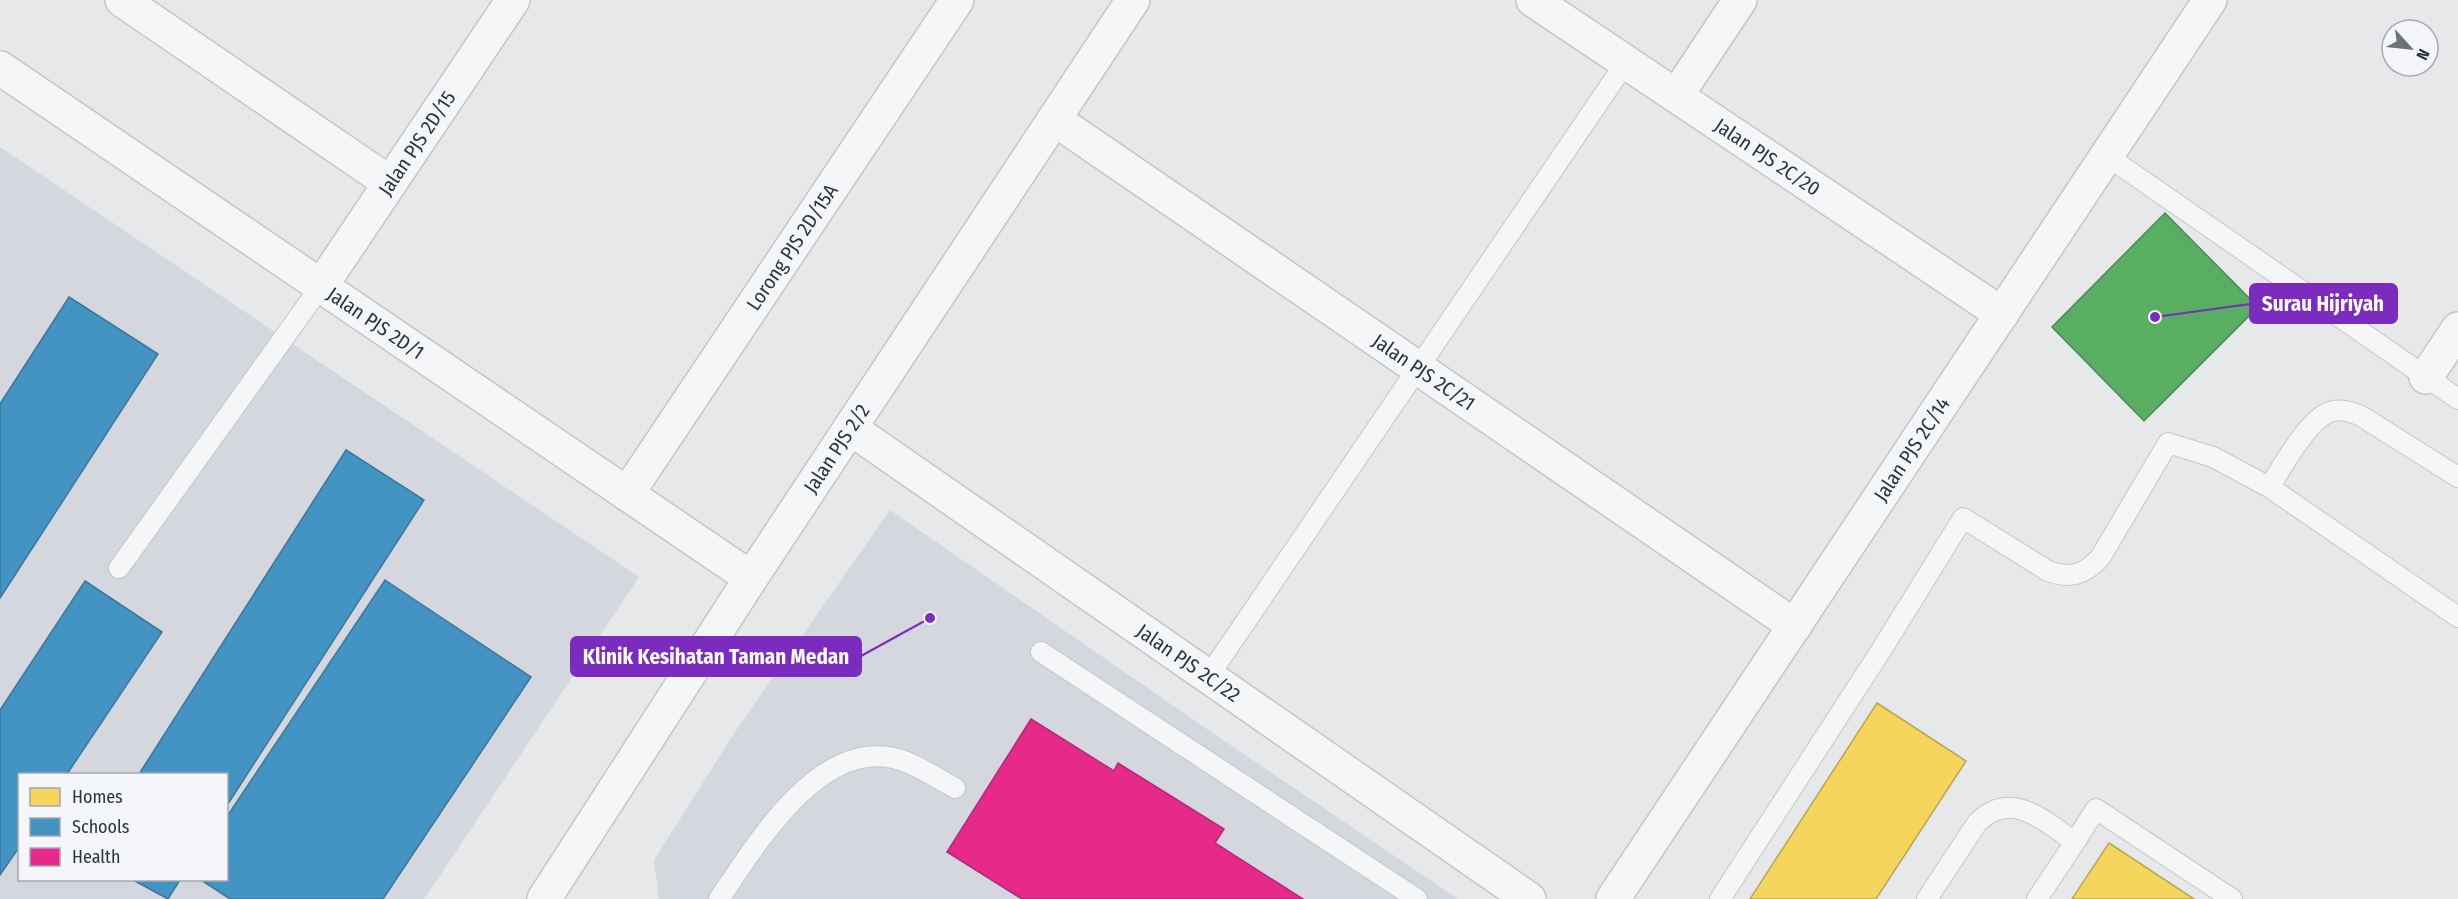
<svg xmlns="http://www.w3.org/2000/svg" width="2458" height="899" font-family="'Fira Sans Condensed',sans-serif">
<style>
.built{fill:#d4d7dd;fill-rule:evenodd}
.homes{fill:#f6d55c;stroke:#b9a555;stroke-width:1.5}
.schools{fill:#4393c3;stroke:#3c769d;stroke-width:1.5}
.health{fill:#e7298a;stroke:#af2c75;stroke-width:1.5}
.public{fill:#5aae61;stroke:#4c8959;stroke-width:1.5}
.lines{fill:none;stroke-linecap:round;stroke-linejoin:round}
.service-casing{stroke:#c4c6c8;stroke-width:22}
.minor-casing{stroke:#c4c6c8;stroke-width:36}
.tertiary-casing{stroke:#c4c6c8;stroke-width:36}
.service{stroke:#f5f6f7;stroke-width:20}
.minor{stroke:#f5f6f7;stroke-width:33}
.tertiary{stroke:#f5f6f7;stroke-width:33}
.labels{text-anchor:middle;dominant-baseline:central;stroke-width:6;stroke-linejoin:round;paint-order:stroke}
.street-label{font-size:20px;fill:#2b3445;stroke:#f4f6f9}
.leader{fill:none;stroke:#7b2cbf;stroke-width:2}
.callout-dot{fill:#7b2cbf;stroke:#f4f6f9;stroke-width:2}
.callout{fill:#7b2cbf;stroke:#7b2cbf;stroke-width:2}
.callout-label{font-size:21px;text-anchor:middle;font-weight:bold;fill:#fff}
</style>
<rect width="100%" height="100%" fill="#e6e8ea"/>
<path class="built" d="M0 147 639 577 424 899H0ZM20 774H226V880H20Z
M890 510 1201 725 1458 899H659L654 860 735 732Z"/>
<path class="homes" d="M1877 703 1966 761 1876 899H1750Z
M2109 843 2194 899H2072Z"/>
<path class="schools" d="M69 297 158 354 0 598V404Z
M346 450 424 500 226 807V774H139Z
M385 580 531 677 383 899H230L201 880H226V818Z
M85 581 162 632 67 774H20V846L0 875V710Z
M133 880H180L168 899Z"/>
<path class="health" d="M1031 719 1114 771 1118 763 1224 829 1215 843 1303 899H1022L947 852Z"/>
<path class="public" d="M2165 213 2258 307 2144 421 2052 327Z"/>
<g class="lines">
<defs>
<path id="service" d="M2107 156 2458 399
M2458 477 2361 416C2352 412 2342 409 2333 411 2309 416 2283 467 2269 487L2458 617
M119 568 321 286
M1041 652 1417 899
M1208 677 1626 62
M2075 842 2096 809 2232 899
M719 899C754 848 814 746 888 757 911 760 934 777 955 788
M1720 899 1882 649 1963 518 2048 571C2070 579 2084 575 2100 558L2168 443 2213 457 2269 487
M1927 899 1977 823C2011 788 2044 821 2075 842L2037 899"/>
<g id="minor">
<path d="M122 0 390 183"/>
<path id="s1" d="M1533 0 2002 314"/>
<path d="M1677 95 1740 0"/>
<path id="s2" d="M1054 119 1795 626"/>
<path id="s3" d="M321 286 513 0"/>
<path d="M2426 377 2458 329"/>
<path id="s4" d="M850 428 1529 899"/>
<path id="s5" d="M627 494 957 0"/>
<path id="s6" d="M1613 899 2210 0"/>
</g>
<g id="tertiary">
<path id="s7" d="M0 68 751 578"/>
<path id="s8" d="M544 899 751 578 1133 0"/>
</g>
</defs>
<use href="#service" class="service-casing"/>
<use href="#minor" class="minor-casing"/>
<use href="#tertiary" class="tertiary-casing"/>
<use href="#service" class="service"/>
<use href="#minor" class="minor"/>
<use href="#tertiary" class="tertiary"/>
</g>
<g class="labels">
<g class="street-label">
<text stroke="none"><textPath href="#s3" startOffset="172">Jalan PJS 2D/15</textPath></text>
<text stroke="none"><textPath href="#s1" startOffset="282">Jalan PJS 2C/20</textPath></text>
<text stroke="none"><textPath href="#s5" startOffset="297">Lorong PJS 2D/15A</textPath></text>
<text stroke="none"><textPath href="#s7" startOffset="454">Jalan PJS 2D/1</textPath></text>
<text stroke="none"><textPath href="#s2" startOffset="448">Jalan PJS 2C/21</textPath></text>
<text stroke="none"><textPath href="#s8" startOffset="537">Jalan PJS 2/2</textPath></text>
<text stroke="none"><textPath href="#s6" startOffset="540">Jalan PJS 2C/14</textPath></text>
<text stroke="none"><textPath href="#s4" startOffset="412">Jalan PJS 2C/22</textPath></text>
</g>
</g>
<path class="leader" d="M2155 317L2250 304M930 618L861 656"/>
<g class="callout-dot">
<circle cx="2155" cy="317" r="6"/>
<circle cx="930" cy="618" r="6"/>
</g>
<g class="callout">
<rect x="2250" y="284" width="147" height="39" rx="6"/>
<rect x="571" y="637" width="290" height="39" rx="6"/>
</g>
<g class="callout-label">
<text x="2323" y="311">Surau Hijriyah</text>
<text x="716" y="664">Klinik Kesihatan Taman Medan</text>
</g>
<rect x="18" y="773" width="210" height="108" fill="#f4f6f9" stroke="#a4a8b1" stroke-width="1.5"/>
<rect x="30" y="788" width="30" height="18" fill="#f6d55c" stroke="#a4a8b1" stroke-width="1.5"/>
<text x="72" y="803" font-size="18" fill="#2b3445">Homes</text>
<rect x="30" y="818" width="30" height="18" fill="#4393c3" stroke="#a4a8b1" stroke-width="1.5"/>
<text x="72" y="833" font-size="18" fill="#2b3445">Schools</text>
<rect x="30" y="848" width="30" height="18" fill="#e7298a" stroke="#a4a8b1" stroke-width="1.5"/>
<text x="72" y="863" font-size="18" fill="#2b3445">Health</text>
<g transform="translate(2410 48) rotate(117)"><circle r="28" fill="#f4f6f9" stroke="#a4a8b1" stroke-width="1.5"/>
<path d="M0-4.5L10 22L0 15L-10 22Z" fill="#6c737f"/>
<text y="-9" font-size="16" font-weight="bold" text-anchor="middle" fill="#2b3445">N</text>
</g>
</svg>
